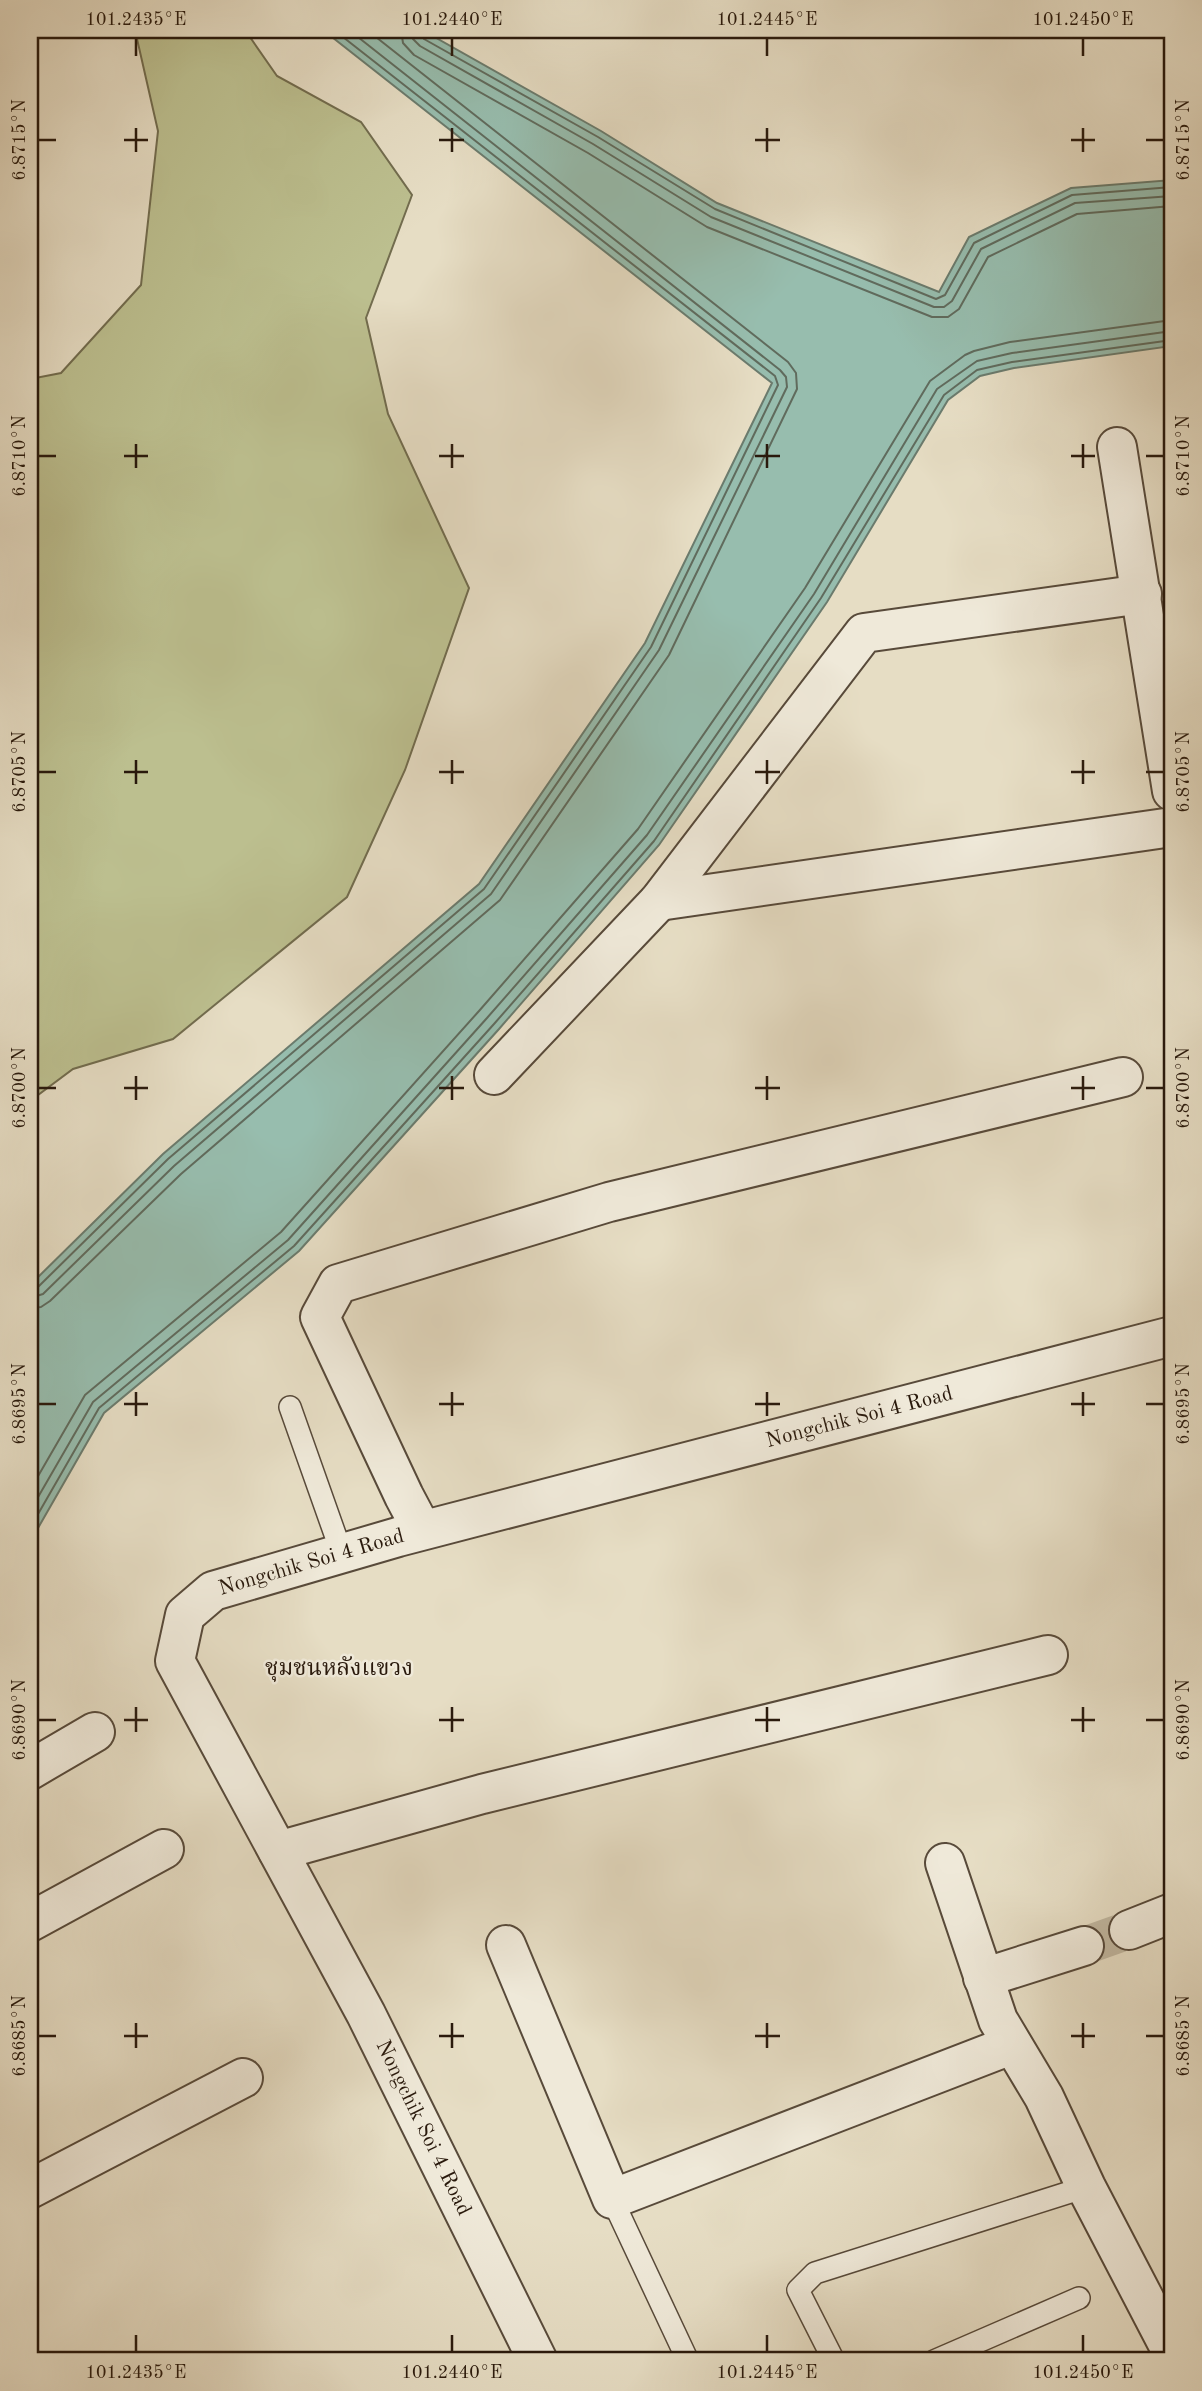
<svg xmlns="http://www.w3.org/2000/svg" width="1202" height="2391" font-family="'Old Standard TT','Noto Serif Thai',serif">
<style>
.green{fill:#bcbf8f;stroke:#726c4e;stroke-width:2}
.water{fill:#97bdae;stroke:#6b7b6d;stroke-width:2}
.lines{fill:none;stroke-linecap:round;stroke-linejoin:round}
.shore{stroke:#606b5d;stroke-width:2}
.street-tunnel{stroke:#c0b69f;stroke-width:38;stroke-dasharray:38 19;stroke-linecap:butt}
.lane-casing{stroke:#584a3a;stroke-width:24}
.street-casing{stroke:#584a3a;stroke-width:42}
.lane{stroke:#efe9d9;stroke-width:21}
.street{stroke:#efe9d9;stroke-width:38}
.ticks{fill:none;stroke:#29190c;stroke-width:2.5}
.labels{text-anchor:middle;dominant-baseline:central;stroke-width:5;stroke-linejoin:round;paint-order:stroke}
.street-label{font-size:21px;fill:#29190c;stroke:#efe9d9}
.neighbourhood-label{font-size:23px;fill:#29190c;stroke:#efe9d9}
.neatline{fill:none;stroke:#29190c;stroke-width:2.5}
.ticks-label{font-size:18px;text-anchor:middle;fill:#29190c}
</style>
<rect width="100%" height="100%" fill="#e6ddc4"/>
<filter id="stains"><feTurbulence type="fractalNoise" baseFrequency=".00286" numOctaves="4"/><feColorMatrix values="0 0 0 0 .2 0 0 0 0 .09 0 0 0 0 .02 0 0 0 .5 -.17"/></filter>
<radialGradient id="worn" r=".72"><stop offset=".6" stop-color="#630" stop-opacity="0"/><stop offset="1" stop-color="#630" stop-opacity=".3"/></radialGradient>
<path class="green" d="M135 30H245L277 76 361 122 412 195 366 318 388 414 469 588 405 770 347 897 173 1039 73 1069 30 1101V379L61 373 141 285 158 131Z"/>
<path class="water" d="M323 30H422L601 131 717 203 939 292 969 237 1071 188 1172 180V346L1014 368 980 376 948 400 827 602 659 845 499 1029 299 1251 104 1413 30 1542V1285L163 1154 479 884 645 643 772 383Z"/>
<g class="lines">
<path class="shore" d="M401 30 403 43 414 55 588 153 707 227 932 317H948L959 309 988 257 1077 214 1172 206
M412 30 413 39 420 46 593 144 711 217 934 307H944L952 301 981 249 1075 203 1172 196
M420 30 424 39 598 137 715 209 936 299 945 295 974 243 1072 195 1172 187
M30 1289 38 1287 168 1159 484 889 651 647 778 385 775 376 334 30
M30 1298 43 1294 174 1166 491 894 659 650 787 387 786 377 780 370 349 30
M30 1308 41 1307 50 1301 181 1174 500 900 669 655 797 389 796 373 788 362 367 30
M30 1490 85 1395 281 1232 479 1011 638 829 805 588 930 381 965 355 974 351 1010 342 1172 320
M30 1511 93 1402 288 1240 487 1018 647 835 814 594 937 389 977 361 1012 353 1172 331
M30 1528 99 1408 294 1246 494 1024 654 841 821 598 944 395 977 370 1012 362 1172 340"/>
<path class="street-tunnel" d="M1084 1946 1129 1930"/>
<defs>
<path id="lane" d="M290 1407 342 1554
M612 2199 688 2361
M834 2361 798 2290 815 2273 1086 2187
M934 2361 1079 2298"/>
<g id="street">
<path d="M1117 447 1172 791"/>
<path d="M659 901 1172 827"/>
<path d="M494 1075 659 901 864 633 1142 594"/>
<path d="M422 1530 404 1496 320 1317 338 1284 609 1202 1123 1077"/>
<path d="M30 1770 95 1732"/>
<path d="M278 1851 482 1794 1048 1655"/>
<path d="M945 1863 998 2020 1044 2097 1086 2187 1172 2352"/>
<path d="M30 1922 164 1849"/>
<path d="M1129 1930 1172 1913"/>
<path d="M506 1945 612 2199 1011 2045"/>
<path d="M983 1978 1084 1946"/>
<path d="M30 2189 243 2078"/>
<path id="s1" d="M538 2361 366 2014 175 1661 185 1615 213 1591 398 1537 1172 1336"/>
</g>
</defs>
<use href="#lane" class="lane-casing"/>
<use href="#street" class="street-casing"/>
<use href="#lane" class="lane"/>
<use href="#street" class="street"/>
</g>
<path class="ticks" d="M136 38V56M452 38V56M767 38V56M1083 38V56M136 128V152M452 128V152M767 128V152M1083 128V152M38 140H56M124 140H148M439 140H464M755 140H780M1071 140H1095M1146 140H1164M136 444V468M452 444V468M767 444V468M1083 444V468M38 456H56M124 456H148M439 456H464M755 456H780M1071 456H1095M1146 456H1164M136 760V784M452 760V784M767 760V784M1083 760V784M38 772H56M124 772H148M439 772H464M755 772H780M1071 772H1095M1146 772H1164M136 1076V1100M452 1076V1100M767 1076V1100M1083 1076V1100M38 1088H56M124 1088H148M439 1088H464M755 1088H780M1071 1088H1095M1146 1088H1164M136 1392V1416M452 1392V1416M767 1392V1416M1083 1392V1416M38 1404H56M124 1404H148M439 1404H464M755 1404H780M1071 1404H1095M1146 1404H1164M136 1707V1732M452 1707V1732M767 1707V1732M1083 1707V1732M38 1720H56M124 1720H148M439 1720H464M755 1720H780M1071 1720H1095M1146 1720H1164M136 2023V2048M452 2023V2048M767 2023V2048M1083 2023V2048M38 2036H56M124 2036H148M439 2036H464M755 2036H780M1071 2036H1095M1146 2036H1164M136 2335V2352M452 2335V2352M767 2335V2352M1083 2335V2352"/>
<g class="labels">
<g class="street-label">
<text stroke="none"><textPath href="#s1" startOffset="1542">Nongchik Soi 4 Road</textPath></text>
<text stroke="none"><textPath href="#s1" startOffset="975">Nongchik Soi 4 Road</textPath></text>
<text transform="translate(423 2128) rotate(64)">Nongchik Soi 4 Road</text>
</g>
<g class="neighbourhood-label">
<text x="339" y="1668">ชุมชนหลังแขวง</text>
</g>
</g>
<rect width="1202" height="2391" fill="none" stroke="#e6ddc4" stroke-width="77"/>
<rect x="38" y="38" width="1126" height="2314" class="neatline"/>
<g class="ticks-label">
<text x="136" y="25">101.2435°E</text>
<text x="452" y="25">101.2440°E</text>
<text x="767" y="25">101.2445°E</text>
<text x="1083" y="25">101.2450°E</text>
<text transform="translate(19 140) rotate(-90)" y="6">6.8715°N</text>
<text transform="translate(1183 140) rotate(-90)" y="6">6.8715°N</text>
<text transform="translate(19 456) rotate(-90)" y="6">6.8710°N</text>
<text transform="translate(1183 456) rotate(-90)" y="6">6.8710°N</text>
<text transform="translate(19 772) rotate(-90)" y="6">6.8705°N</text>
<text transform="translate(1183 772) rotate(-90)" y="6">6.8705°N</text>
<text transform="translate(19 1088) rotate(-90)" y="6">6.8700°N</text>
<text transform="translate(1183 1088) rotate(-90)" y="6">6.8700°N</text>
<text transform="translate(19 1404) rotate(-90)" y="6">6.8695°N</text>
<text transform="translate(1183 1404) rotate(-90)" y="6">6.8695°N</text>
<text transform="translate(19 1720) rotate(-90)" y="6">6.8690°N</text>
<text transform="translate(1183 1720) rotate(-90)" y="6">6.8690°N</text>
<text transform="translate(19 2036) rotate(-90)" y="6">6.8685°N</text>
<text transform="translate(1183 2036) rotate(-90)" y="6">6.8685°N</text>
<text x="136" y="2378">101.2435°E</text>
<text x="452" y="2378">101.2440°E</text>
<text x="767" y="2378">101.2445°E</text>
<text x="1083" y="2378">101.2450°E</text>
</g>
<rect width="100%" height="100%" filter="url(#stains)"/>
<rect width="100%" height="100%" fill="url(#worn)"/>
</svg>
